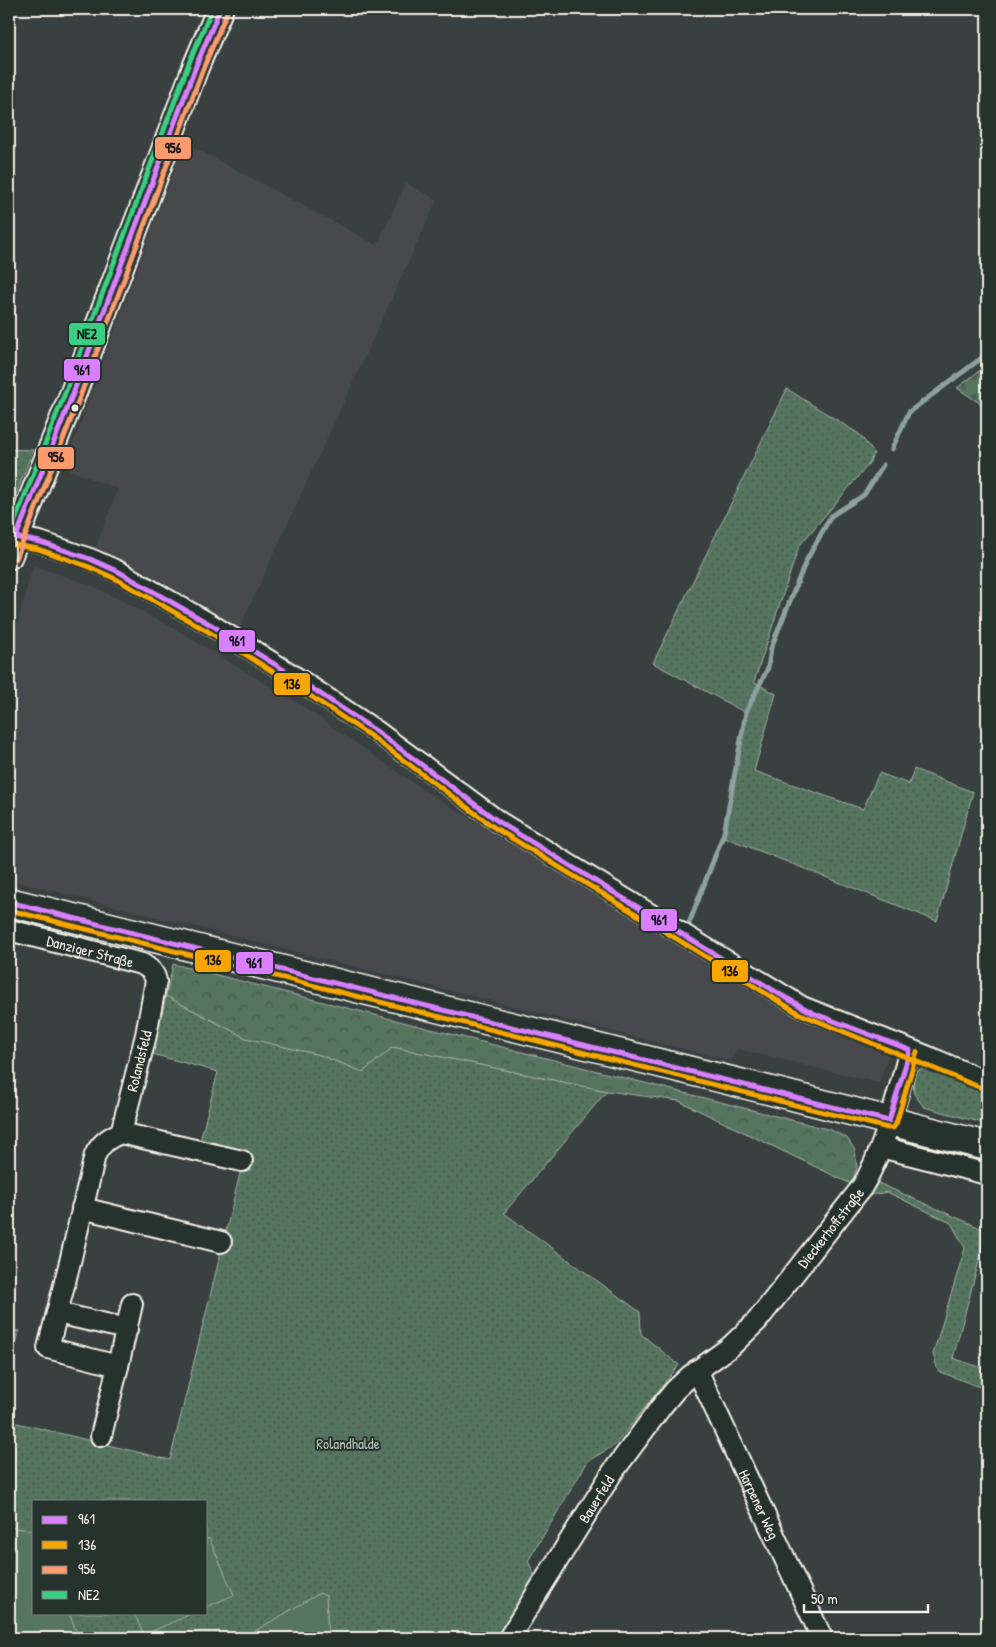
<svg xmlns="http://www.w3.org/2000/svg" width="996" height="1647" font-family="'Patrick Hand',sans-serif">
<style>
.built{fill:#464a4d}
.grass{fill:url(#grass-dots);stroke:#a4b2a3}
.forest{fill:url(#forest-crowns);stroke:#a4b2a3}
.cemetery{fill:url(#cemetery-stones);stroke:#a4b2a3}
.garden{fill:#54745e;stroke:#a4b2a3}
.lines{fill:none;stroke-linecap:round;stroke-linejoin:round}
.stream{stroke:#8da19f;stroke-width:5}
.minor-casing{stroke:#f4f1e8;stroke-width:24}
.tertiary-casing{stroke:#f4f1e8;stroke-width:29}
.secondary-casing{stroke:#f4f1e8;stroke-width:31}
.minor{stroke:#26332d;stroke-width:20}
.tertiary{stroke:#26332d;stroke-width:25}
.secondary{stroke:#26332d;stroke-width:28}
.bus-1-casing{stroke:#26332d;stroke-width:9}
.bus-2-casing{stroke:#26332d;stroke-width:9}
.bus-3-casing{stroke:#26332d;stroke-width:9}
.bus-4-casing{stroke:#26332d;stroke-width:9}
.bus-1{stroke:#d880ff;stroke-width:5}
.bus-2{stroke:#f7a600;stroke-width:5}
.bus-3{stroke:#fc9b6d;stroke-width:5}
.bus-4{stroke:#3ace82;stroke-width:5}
.bus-dot{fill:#f4f1e8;stroke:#26332d;stroke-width:2}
.labels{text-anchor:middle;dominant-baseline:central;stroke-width:4;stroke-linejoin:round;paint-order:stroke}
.street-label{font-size:15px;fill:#f4f1e8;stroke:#26332d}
.park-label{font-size:15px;fill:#b4bfb1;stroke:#26332d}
.line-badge{stroke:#26332d;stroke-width:2}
.pale-badge-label{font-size:14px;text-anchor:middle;font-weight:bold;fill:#111}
</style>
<defs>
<pattern id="grass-dots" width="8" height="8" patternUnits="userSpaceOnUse" patternTransform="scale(1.25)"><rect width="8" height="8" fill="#54745e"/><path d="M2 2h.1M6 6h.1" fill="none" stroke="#4e5c51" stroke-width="1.8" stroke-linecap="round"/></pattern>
<pattern id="forest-crowns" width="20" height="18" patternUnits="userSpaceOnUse" patternTransform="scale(1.25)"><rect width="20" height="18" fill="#54745e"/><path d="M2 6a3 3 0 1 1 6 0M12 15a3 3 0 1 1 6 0" fill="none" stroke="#4e5c51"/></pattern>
<pattern id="cemetery-stones" width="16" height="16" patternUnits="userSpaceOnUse" patternTransform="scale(1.25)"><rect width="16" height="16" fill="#54745e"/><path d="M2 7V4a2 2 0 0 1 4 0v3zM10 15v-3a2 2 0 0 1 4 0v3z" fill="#4e5c51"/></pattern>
</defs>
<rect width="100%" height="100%" fill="#394040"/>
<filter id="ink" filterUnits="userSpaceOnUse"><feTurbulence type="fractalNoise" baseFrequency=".02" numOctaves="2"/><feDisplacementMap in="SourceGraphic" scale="10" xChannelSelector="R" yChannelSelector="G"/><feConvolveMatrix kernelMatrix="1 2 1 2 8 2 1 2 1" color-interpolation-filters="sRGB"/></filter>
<g filter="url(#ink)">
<path class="built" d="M184 142 377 245 406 183 437 200 240 627 144 571 96 547 118 489 64 468Z
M33 565 95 587 175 629 301 705 424 790 800 1021 889 1054 879 1083 737 1049 731 1061 9 880V654Z"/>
<path class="grass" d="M787 389 859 434 874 453 869 464 799 546 754 682 776 694 754 771 863 809 879 773 909 784 914 769 973 792 937 921 724 837 746 713 653 663Z
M9 449 33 450 13 502 9 506Z
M166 996 246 1038 320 1055 363 1072 393 1047 607 1091 504 1213 640 1312 641 1334 679 1365 615 1445 588 1461 528 1561 535 1576 496 1638H328L326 1596 320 1594 243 1638H79L69 1613H206V1501H34V1531L9 1527V1421L170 1460 244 1157 199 1145 218 1072 152 1054Z
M924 1068 987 1094V1124L924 1107 914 1094 913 1072Z
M876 1182 987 1231 953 1358 987 1370V1390L938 1371 933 1354 965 1248 951 1223 887 1192 867 1196Z
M9 1329 19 1331 9 1375Z"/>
<path class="forest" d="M173 964 831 1130 847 1138 855 1150 857 1168 851 1184 679 1101 607 1091 393 1047 363 1072 320 1055 246 1038 166 996Z"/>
<path class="cemetery" d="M987 365V408L957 388Z"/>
<path class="garden" d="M9 1527 34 1531V1613H69L79 1638H9Z
M209 1538 234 1595 206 1607V1539Z
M320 1593 326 1596 328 1638H243Z
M134 1613H193L144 1635Z"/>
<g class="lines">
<path class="stream" d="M892 449 909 412 987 354
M688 926 724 833 746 712 768 668 771 648 806 561 831 516 864 495 883 465"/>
<defs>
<g id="minor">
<path d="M9 536 40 542 90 559 119 572 213 626 292 675 376 731 499 822 802 1007 931 1058 987 1082"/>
<path id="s1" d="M9 930 142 964C150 969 154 972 156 981L146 1035 121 1133C109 1137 101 1143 95 1155L70 1262 48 1348 118 1366 132 1304"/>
<path d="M121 1133 242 1161"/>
<path d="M881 1147 987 1174"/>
<path d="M82 1208 221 1242"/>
<path d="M57 1313 127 1329"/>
<path id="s2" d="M697 1370 822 1638"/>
<path d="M101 1436 118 1366"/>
<path id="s3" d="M509 1638 612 1473 661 1407 675 1390 690 1376 730 1347 757 1321 862 1187C885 1149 898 1093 910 1050"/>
</g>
<path id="tertiary" d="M9 556 74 391 196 66 220 9"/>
<path id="secondary" d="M9 902 792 1096 987 1146"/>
</defs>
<use href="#minor" class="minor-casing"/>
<use href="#tertiary" class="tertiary-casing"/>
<use href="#secondary" class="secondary-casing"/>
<use href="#minor" class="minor"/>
<use href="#tertiary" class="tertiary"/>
<use href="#secondary" class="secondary"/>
<defs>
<path id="bus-1" d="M9 536 40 542 90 559 119 572 213 626 292 675 376 731 499 822 781 995 813 1013 910 1050 889 1121 9 902
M16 537 74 391 196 66 220 9"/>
<path id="bus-2" d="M9 544 38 549 87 566 116 579 209 632 288 681 372 737 495 828 798 1013 984 1089
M9 910 888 1128H893L896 1124 917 1052"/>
<path id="bus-3" d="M16 559 81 394 203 69 227 12"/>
<path id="bus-4" d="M9 536 67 388 189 63 212 9"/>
</defs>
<use href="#bus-1" class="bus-1-casing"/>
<use href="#bus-2" class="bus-2-casing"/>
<use href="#bus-3" class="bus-3-casing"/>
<use href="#bus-4" class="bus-4-casing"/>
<use href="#bus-1" class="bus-1"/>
<use href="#bus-2" class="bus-2"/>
<use href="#bus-3" class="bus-3"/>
<use href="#bus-4" class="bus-4"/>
</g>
</g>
<circle class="bus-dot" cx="75" cy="408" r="4.5"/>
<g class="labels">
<g class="street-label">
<text stroke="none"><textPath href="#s1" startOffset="84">Danziger Straße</textPath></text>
<text transform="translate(139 1061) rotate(-76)">Rolandsfeld</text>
<text stroke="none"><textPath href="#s3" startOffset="525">Dieckerhoffstraße</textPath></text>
<text stroke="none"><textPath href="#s3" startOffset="164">Bauerfeld</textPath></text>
<text stroke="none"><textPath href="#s2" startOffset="148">Harpener Weg</textPath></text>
</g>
<g class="park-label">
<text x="348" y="1443">Rolandhalde</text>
</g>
</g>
<g class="line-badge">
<rect x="154" y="136" width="38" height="24" rx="5" fill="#fc9b6d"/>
<rect x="68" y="322" width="38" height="24" rx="5" fill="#3ace82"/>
<rect x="63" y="358" width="38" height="24" rx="5" fill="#d880ff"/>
<rect x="37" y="446" width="38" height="24" rx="5" fill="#fc9b6d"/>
<rect x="218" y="629" width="38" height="24" rx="5" fill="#d880ff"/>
<rect x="273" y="672" width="38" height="24" rx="5" fill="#f7a600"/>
<rect x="640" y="908" width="38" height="24" rx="5" fill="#d880ff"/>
<rect x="194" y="949" width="38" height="24" rx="5" fill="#f7a600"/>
<rect x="235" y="951" width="39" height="24" rx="5" fill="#d880ff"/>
<rect x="711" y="959" width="38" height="24" rx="5" fill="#f7a600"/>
</g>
<g class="pale-badge-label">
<text x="173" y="153">956</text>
<text x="87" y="339">NE2</text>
<text x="82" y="375">961</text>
<text x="56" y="462">956</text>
<text x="237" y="646">961</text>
<text x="292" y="689">136</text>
<text x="659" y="925">961</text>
<text x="213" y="965">136</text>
<text x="254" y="968">961</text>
<text x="730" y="976">136</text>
</g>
<rect width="996" height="1647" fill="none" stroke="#26332d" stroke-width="30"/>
<rect x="15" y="15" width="966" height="1617" fill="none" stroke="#f4f1e8" stroke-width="2" filter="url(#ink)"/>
<rect x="32" y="1500" width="175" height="115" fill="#26332d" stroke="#787f78"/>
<rect x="42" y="1516" width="25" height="8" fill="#d880ff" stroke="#787f78"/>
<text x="78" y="1524" font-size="15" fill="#f4f1e8">961</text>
<rect x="42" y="1541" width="25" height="8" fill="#f7a600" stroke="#787f78"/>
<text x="78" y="1550" font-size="15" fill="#f4f1e8">136</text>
<rect x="42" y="1566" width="25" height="8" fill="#fc9b6d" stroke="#787f78"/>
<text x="78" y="1574" font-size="15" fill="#f4f1e8">956</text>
<rect x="42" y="1591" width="25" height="8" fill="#3ace82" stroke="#787f78"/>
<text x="78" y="1600" font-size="15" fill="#f4f1e8">NE2</text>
<path d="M804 1604v8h124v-8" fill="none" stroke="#f4f1e8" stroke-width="2.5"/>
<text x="811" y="1604" font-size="15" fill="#f4f1e8" stroke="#26332d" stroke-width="4" paint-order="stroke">50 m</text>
</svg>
